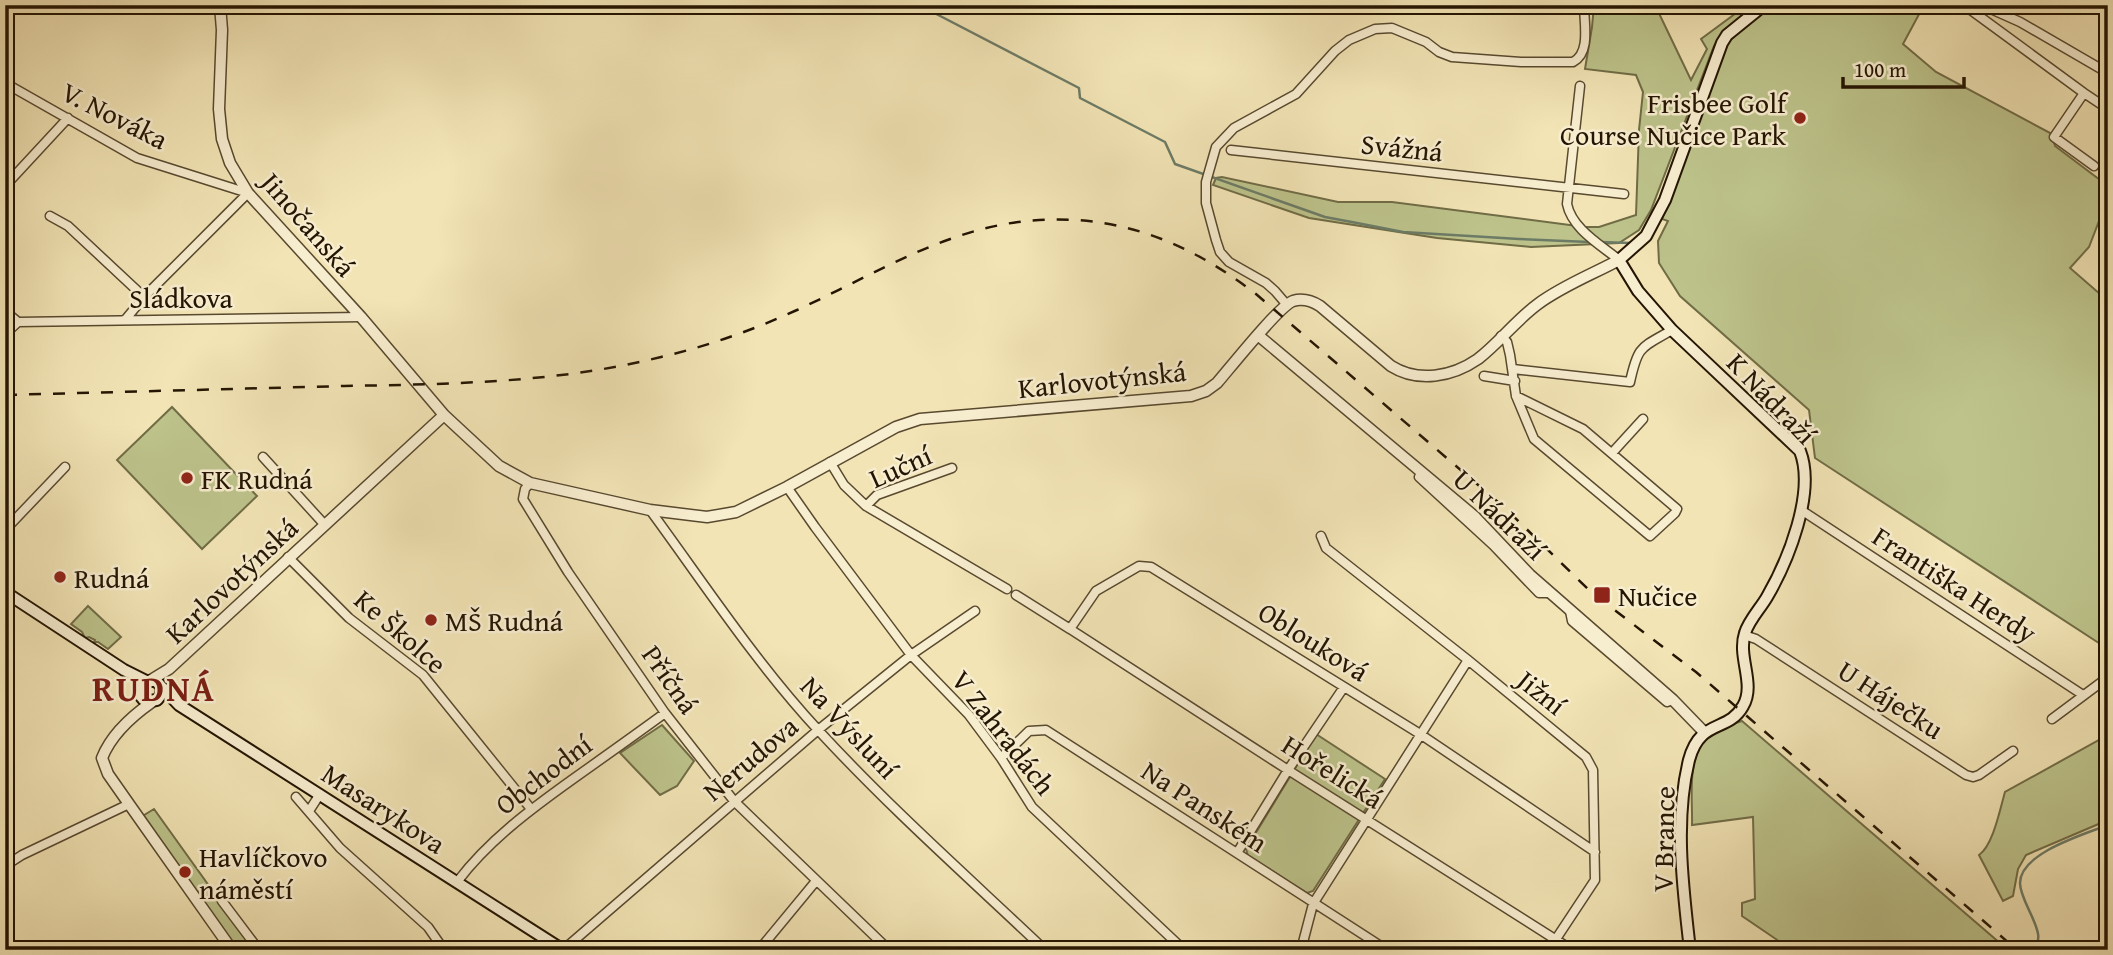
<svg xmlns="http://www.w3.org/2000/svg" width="2113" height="955" font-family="'Gentium Book Plus',serif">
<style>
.green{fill:#bdc38b;stroke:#706c46;stroke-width:2}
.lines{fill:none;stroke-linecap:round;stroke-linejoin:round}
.stream{stroke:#6c7b66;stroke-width:2.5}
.minor-casing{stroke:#58492f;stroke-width:11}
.tertiary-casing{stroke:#58492f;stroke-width:13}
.secondary-casing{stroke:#241502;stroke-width:14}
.minor{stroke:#f7edcf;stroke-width:8}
.tertiary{stroke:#f7edcf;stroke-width:10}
.secondary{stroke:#f7edcf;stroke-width:10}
.rail{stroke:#241502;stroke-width:2.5;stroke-dasharray:12 12;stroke-linecap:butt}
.poi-dot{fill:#8f2418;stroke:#f7edcf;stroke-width:2.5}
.labels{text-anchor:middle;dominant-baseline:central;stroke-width:5;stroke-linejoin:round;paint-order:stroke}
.poi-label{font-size:28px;fill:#241502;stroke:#f7edcf;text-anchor:start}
.street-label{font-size:28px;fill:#241502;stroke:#f7edcf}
.district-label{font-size:35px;font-weight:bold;letter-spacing:2px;fill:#7a1f14;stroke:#f7edcf}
</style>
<rect width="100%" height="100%" fill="#f2e4b5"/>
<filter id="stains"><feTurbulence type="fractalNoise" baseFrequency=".00286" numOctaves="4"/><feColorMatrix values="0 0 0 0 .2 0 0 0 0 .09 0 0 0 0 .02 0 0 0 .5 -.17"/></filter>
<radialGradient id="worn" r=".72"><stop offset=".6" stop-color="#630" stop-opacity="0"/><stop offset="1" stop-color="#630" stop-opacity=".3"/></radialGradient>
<path class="green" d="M1594 5H1655L1691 80 1707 49 1701 39 1747 5H1756L1723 32 1714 46 1651 210 1639 230 1619 243 1531 247 1437 238 1309 218 1213 185 1216 178 1222 177 1338 202H1392L1585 227H1599L1636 215 1639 130 1643 92 1636 75 1585 69 1592 27Z
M1773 5H1924L1903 44 1936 72 2052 134 2055 146 2108 186V200L2099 212V221L2089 247 2070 268 2108 301V649L1815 458 1809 410 1680 296 1659 263 1658 241 1668 221 1662 219 1728 43 1735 35Z
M172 407 257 496 202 549 117 460Z
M88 606 121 637 108 649 98 642H94L95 640 89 637 85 638 82 632 71 624Z
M1742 721 2008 950H1792L1742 916V903L1755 899 1753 817 1692 825C1693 797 1685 754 1711 734 1719 728 1733 724 1742 721Z
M662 725 694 761 677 786 660 795 620 753Z
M1316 734 1385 779 1313 891 1307 893 1248 856 1246 849Z
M2108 735V820L2026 855 2018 869 2013 896 2003 901 1979 855C1993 846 2000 809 2005 792Z
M154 809 255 950H234L141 817Z"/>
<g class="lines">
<path class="stream" d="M919 5 1079 88 1080 98 1165 142 1175 164 1325 217 1357 223 1403 232 1519 239 1589 242
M1600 242 1631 243
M2035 950C2041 938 2038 931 2033 919 2029 909 2020 894 2020 883 2020 853 2085 834 2108 825"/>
<defs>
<path id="minor" d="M1964 5 2084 93 2108 109
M1982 5 2020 22 2108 73
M5 83 137 158 248 193 144 297 125 320
M1580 86 1567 204C1572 229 1601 245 1619 260
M2084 93 2054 137 2094 166
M1231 150 1624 194
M5 186 68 118
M50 216 68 226 144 297
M1287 305 1275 291 1266 283 1229 262 1220 252 1216 240 1206 203V182L1216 147 1234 128 1296 94 1335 51 1349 40 1375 29 1392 28 1426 42 1439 52 1452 57 1521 62H1573C1591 53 1584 23 1584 5
M5 311 18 322 361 317
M5 334 18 322
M1501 336 1507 342 1510 355 1516 396 1534 439 1650 536 1675 513 1677 509 1583 429 1516 396
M1513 369 1630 382C1638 345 1641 348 1672 330
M1484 376 1515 381
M1612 453 1643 419
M263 457 324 524
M830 462 844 485 866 506 1007 589
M1421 472 1419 477 1493 545 1539 593H1549
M530 483 525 489 523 499 568 572 665 713 734 801 889 950
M787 487 815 527 911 655 969 715 1001 758 1032 807 1184 950
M866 506 877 495 952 468
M650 510C705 585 756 663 819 731 890 808 969 878 1045 950
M1801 510 2083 695
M5 530 65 467
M1321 536 1326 548 1468 660 1586 757 1593 770 1595 880 1556 939
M288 557 349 618 423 675 531 809
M1016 595 1070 629 1096 591 1139 566 1151 567 1420 734 1595 852
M1570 611 1572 621 1667 702 1673 700
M1070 629 1288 770 1572 950
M1744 635 1756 639 1966 775 1973 777 1979 775 2013 751
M2052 719 2107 678
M1001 758 1029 731 1046 730 1387 950
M296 797 340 848 428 927 444 950
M309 811 320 794
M1237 853 1288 770 1344 687
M5 866 22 855 129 804
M457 882C489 840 531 809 573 779 604 757 635 735 665 713
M222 901 259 950
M563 950 818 730 911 655 975 611
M759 950 816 881
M1301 950 1313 904 1468 660"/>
<path id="tertiary" d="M220 5 222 30 219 109 222 139 230 163 248 193 361 317 444 415 499 466 530 483 650 510 707 517 736 512 787 487 896 427 920 419 1191 396 1206 391 1217 383C1230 368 1279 306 1293 301 1303 298 1312 301 1320 306L1391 366C1418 383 1452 377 1478 359 1499 343 1516 320 1538 304 1562 286 1593 274 1619 260
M1259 336 1474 516 1530 575 1673 700 1704 732
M151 680 169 669 444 415
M152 702C132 716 111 735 102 758L108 774 129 804 232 950"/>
<path id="secondary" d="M5 592 124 670 146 681H156L179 705 563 950
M146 681C137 686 137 696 146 701L157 700 161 695 162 689
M1690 950C1683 888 1674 821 1689 760 1700 718 1728 733 1743 706 1756 684 1737 657 1745 633 1749 620 1760 609 1767 597 1788 561 1816 492 1800 451L1672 330 1638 291 1619 260 1646 236 1665 200 1722 43 1727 35 1764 5"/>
</defs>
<use href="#minor" class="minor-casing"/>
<use href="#tertiary" class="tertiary-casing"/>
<use href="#secondary" class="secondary-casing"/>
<use href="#minor" class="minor"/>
<use href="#tertiary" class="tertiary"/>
<use href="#secondary" class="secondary"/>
<path class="rail" d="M5 395C118 392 231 389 344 386 451 384 557 383 661 357 708 346 753 330 797 310 876 274 950 225 1039 220 1123 215 1191 244 1256 294L1506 509 1592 593 1696 672 2017 950"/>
</g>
<g class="poi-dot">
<circle cx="1800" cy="118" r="7"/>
<circle cx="187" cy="478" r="7"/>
<circle cx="60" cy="577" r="7"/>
<rect x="1593" y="586" width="18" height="18" rx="3.5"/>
<circle cx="431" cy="620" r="7"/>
<circle cx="185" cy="872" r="7"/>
</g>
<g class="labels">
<g class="poi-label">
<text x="1786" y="102" text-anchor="end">Frisbee Golf<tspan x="1786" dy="32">Course Nučice Park</tspan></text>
<text x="201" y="478">FK Rudná</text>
<text x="74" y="577">Rudná</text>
<text x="1618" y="595">Nučice</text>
<text x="445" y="620">MŠ Rudná</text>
<text x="199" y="856">Havlíčkovo<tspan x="199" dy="32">náměstí</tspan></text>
</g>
<g class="street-label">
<text transform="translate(115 115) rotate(27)">V. Nováka</text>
<text transform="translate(1402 147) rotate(6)">Svážná</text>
<text transform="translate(309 224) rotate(49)">Jinočanská</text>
<text x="181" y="297">Sládkova</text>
<text transform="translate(1102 379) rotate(-6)">Karlovotýnská</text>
<text transform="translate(1772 398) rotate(46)">K Nádraží</text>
<text transform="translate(900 466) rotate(-24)">Luční</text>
<text transform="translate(1500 514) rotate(44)">U Nádraží</text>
<text transform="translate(231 580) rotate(-43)">Karlovotýnská</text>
<text transform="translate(1955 584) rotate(33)">Františka Herdy</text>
<text transform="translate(401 631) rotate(41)">Ke Školce</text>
<text transform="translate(1314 641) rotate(32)">Oblouková</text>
<text transform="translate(671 679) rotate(55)">Příčná</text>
<text transform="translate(1542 692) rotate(39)">Jižní</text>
<text transform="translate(1891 699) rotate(33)">U Háječku</text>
<text transform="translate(850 727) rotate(47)">Na Výsluní</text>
<text transform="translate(1004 732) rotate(52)">V Zahradách</text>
<text transform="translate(750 758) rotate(-40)">Nerudova</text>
<text transform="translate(1333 771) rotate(32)">Hořelická</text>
<text transform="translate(543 774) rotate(-37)">Obchodní</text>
<text transform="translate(1205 806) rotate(33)">Na Panském</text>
<text transform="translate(384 808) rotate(33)">Masarykova</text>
<text transform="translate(1663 839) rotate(-89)">V Brance</text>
</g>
<g class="district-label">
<text x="154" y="688">RUDNÁ</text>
</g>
</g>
<rect width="2113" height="955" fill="none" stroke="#f2e4b5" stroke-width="28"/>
<rect x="7" y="7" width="2099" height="941" fill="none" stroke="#241502" stroke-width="3.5"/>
<rect x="14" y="14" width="2085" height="927" fill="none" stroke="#241502" stroke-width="2"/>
<path d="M1843 77v10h121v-10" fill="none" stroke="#241502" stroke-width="3.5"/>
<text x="1854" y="77" font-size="21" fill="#241502" stroke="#f7edcf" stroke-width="5" paint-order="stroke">100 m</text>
<rect width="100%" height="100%" filter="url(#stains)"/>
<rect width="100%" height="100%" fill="url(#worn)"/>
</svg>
